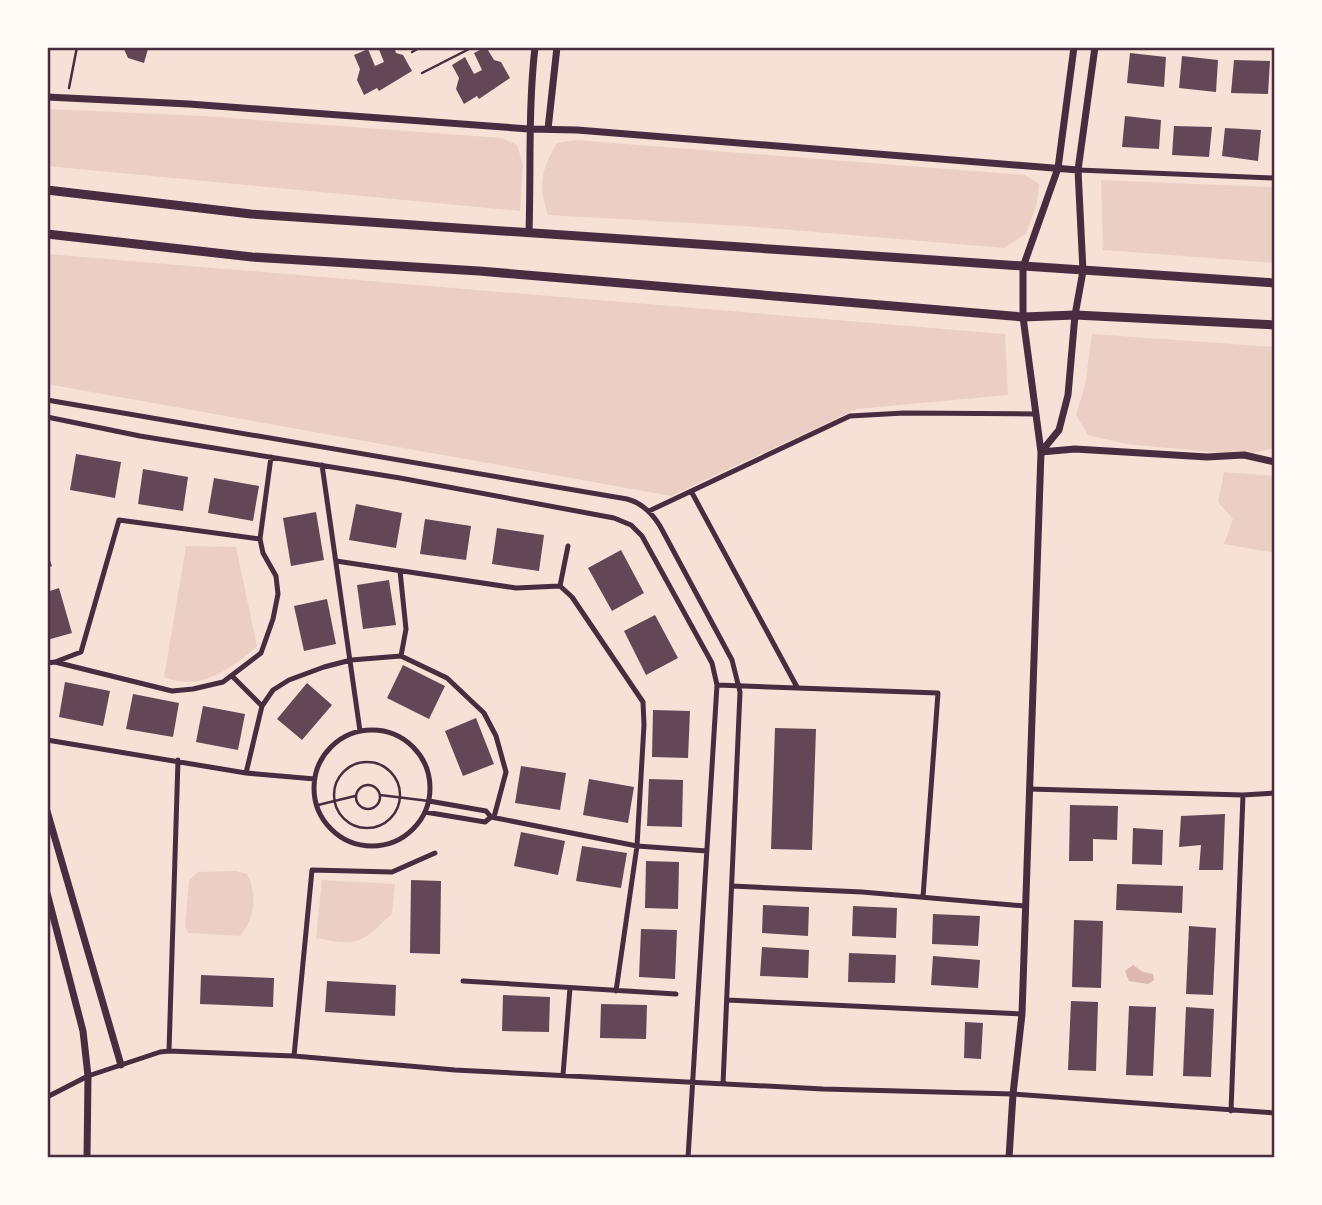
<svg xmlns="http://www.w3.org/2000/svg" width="1322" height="1205" font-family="'DejaVu Sans',sans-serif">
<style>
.green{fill:#ebcfc5}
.water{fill:#dcb8b0}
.building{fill:#644757}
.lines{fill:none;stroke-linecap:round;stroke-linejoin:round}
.path{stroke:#4a2c40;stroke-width:2.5}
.service{stroke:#4a2c40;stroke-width:2.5}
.minor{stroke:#4a2c40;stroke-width:5}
.tertiary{stroke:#4a2c40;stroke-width:7}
.primary{stroke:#4a2c40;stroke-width:9}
.neatline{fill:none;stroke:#4a2c40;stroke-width:2.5}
</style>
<rect width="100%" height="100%" fill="#f7e1d7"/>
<path class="green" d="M47 109 205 116 502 138 517 145 523 164 520 211 47 166Z
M575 140 1025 175 1039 184 1037 203 1026 234 1004 248 743 226 548 215C538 185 541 170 557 143Z
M1101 180 1275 187V263L1103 250Z
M47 254 1005 334 1008 395 857 409 671 496 47 384Z
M1092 334 1275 347V448L1244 455 1126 444 1088 435 1076 415 1085 385Z
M1224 472 1275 476V553L1224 544 1233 519 1218 502Z
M186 546 236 547 257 646C231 669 199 692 164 677Z
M236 871 247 874C258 895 255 918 240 936L188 933 185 927 189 880 198 872Z
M322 880 395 884 392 914C360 943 360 947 316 938Z"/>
<path class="water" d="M1133 965 1143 972 1153 974 1154 980 1148 984 1129 981 1125 971Z"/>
<path class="building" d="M123 47H153L152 50 148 49 144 63 128 58Z
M378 47H394L396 53 403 55 412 71 379 91 377 88 364 95 357 80 360 69 354 55 368 49 375 66 384 62Z
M486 47 494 60 501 62 510 78 479 99 477 96 464 104 456 89 459 78 452 65 465 57 474 74 482 70 474 53Z
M1130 53 1166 57 1164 87 1127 83Z
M1182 56 1218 60 1216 92 1179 88Z
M1234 60 1270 61 1268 94 1231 93Z
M1125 116 1161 120 1159 149 1122 147Z
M1174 126 1212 127 1209 157 1172 155Z
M1225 128 1261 130 1258 161 1222 156Z
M76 454 121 462 115 498 70 490Z
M143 469 188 477 183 511 138 504Z
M214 478 259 486 253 521 208 513Z
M356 504 402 513 396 548 349 540Z
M316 512 324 560 291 566 283 518Z
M425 519 471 526 466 560 420 554Z
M497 528 544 535 539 571 492 564Z
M621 550 644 593 612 611 588 568Z
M47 552 52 566 47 568Z
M389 580 396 625 363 629 357 585Z
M59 588 72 633 47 640V592Z
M327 599 336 644 304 651 294 606Z
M655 615 678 658 646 675 624 631Z
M403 665 445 686 429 719 387 698Z
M65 682 110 691 103 726 59 717Z
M307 683 332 705 302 740 277 719Z
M133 694 179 703 173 737 126 729Z
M203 706 245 714 238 750 196 742Z
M653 710 690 711 688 758 652 757Z
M476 718 494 764 463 776 445 731Z
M775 728 816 729 812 850 771 849Z
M521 766 566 773 560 810 515 803Z
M589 779 634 787 628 823 583 815Z
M649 779 683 780 682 827 647 826Z
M1070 805 1118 806 1117 840 1093 839V861H1069Z
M1225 814 1223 870H1199L1201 845 1179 847 1181 816Z
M1133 828 1163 830 1162 865 1132 864Z
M521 832 565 841 558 875 514 866Z
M582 846 627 853 621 888 576 881Z
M646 861 679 862 678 909 645 908Z
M411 880 441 881 440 954 410 953Z
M1117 884 1183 886 1182 913 1116 910Z
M763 905 809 907 808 936 762 933Z
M853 906 897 908 896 938 852 936Z
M933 914 980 916 978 946 932 944Z
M1074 920 1103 921 1101 988 1072 987Z
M1189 926 1216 928 1213 995 1186 994Z
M641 929 677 930 675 979 639 977Z
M762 947 809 950 808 978 760 976Z
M849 953 896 955 895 983 848 982Z
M933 956 980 960 978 988 931 985Z
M201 975 274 978 273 1007 200 1004Z
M327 981 396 985 395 1016 325 1012Z
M503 995 550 997 549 1032 502 1031Z
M1071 1001 1098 1002 1096 1071 1068 1070Z
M601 1004 647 1005 646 1039 600 1038Z
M1129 1006 1156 1007 1153 1076 1126 1075Z
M1186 1007 1214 1009 1211 1077 1183 1076Z
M965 1022 983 1023 981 1059 964 1058Z"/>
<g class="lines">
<path class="path" d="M412 52 421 47
M422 73 473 47
M69 88 77 47"/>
<path class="service" d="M334 795a33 33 0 1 1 66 0a33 33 0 1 1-66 0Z
M356 797a12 12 0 1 1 24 0a12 12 0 1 1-24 0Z
M380 795 429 801
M318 805 355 796"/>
<path class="minor" d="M1078 170 1275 178
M47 400 627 499C642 503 652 513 660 526L732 660 740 692 723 1084
M47 417 140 436 400 478 614 518 631 525 642 536 712 663 717 685 688 1158
M322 465 360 731
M691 491 797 687
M649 511 850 416 904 413 1036 414
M336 561 516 588 560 586 572 597 643 702 644 725 637 846 616 991
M400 571 406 629 401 656
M560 586 568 546
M55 662 81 652 119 520 260 539
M47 663 55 662 172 691 193 689 223 682 261 653 273 619 278 594 276 576 263 553 260 539 271 457
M232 676 262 706
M717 685 938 693 923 897
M314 788a58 58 0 1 1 116 0a58 58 0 1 1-116 0Z
M47 740 246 773 315 779
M246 773 262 706 273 690 289 680 324 667 351 660 401 656 447 678 484 713 496 736 506 772 494 817
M1029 789 1243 795 1275 793
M429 801 486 811 491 817 637 846 707 851
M425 812 485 822 491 817
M732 886 862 892 1025 906
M463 981 676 994
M727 1000 1022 1014
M169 1051 178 760
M294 1056 312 870 392 872 435 853
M563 1075 570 988
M47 1097 88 1076 160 1052 169 1051 294 1056 455 1070 823 1089 1013 1094 1275 1113
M1231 1111 1243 795"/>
<path class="tertiary" d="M47 97 189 104 529 129 577 130 1078 170
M548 129 557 47
M529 233C531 171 528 109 535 47
M1041 452 1059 430 1068 395 1075 315 1083 271 1078 170 1095 47
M1041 452 1075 449 1207 457 1244 455 1275 462
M47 811 121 1065
M47 893 83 1031 88 1076 87 1158
M1009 1158 1013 1094 1022 1014 1041 452 1023 317V267L1058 168 1074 47"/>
<path class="primary" d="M47 190 251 214 1275 283
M47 234 252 257 479 271 1023 317 1075 315 1275 325"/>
</g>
<rect width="1322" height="1205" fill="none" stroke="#fffaf5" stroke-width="98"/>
<rect x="49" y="49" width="1224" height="1107" class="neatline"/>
</svg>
